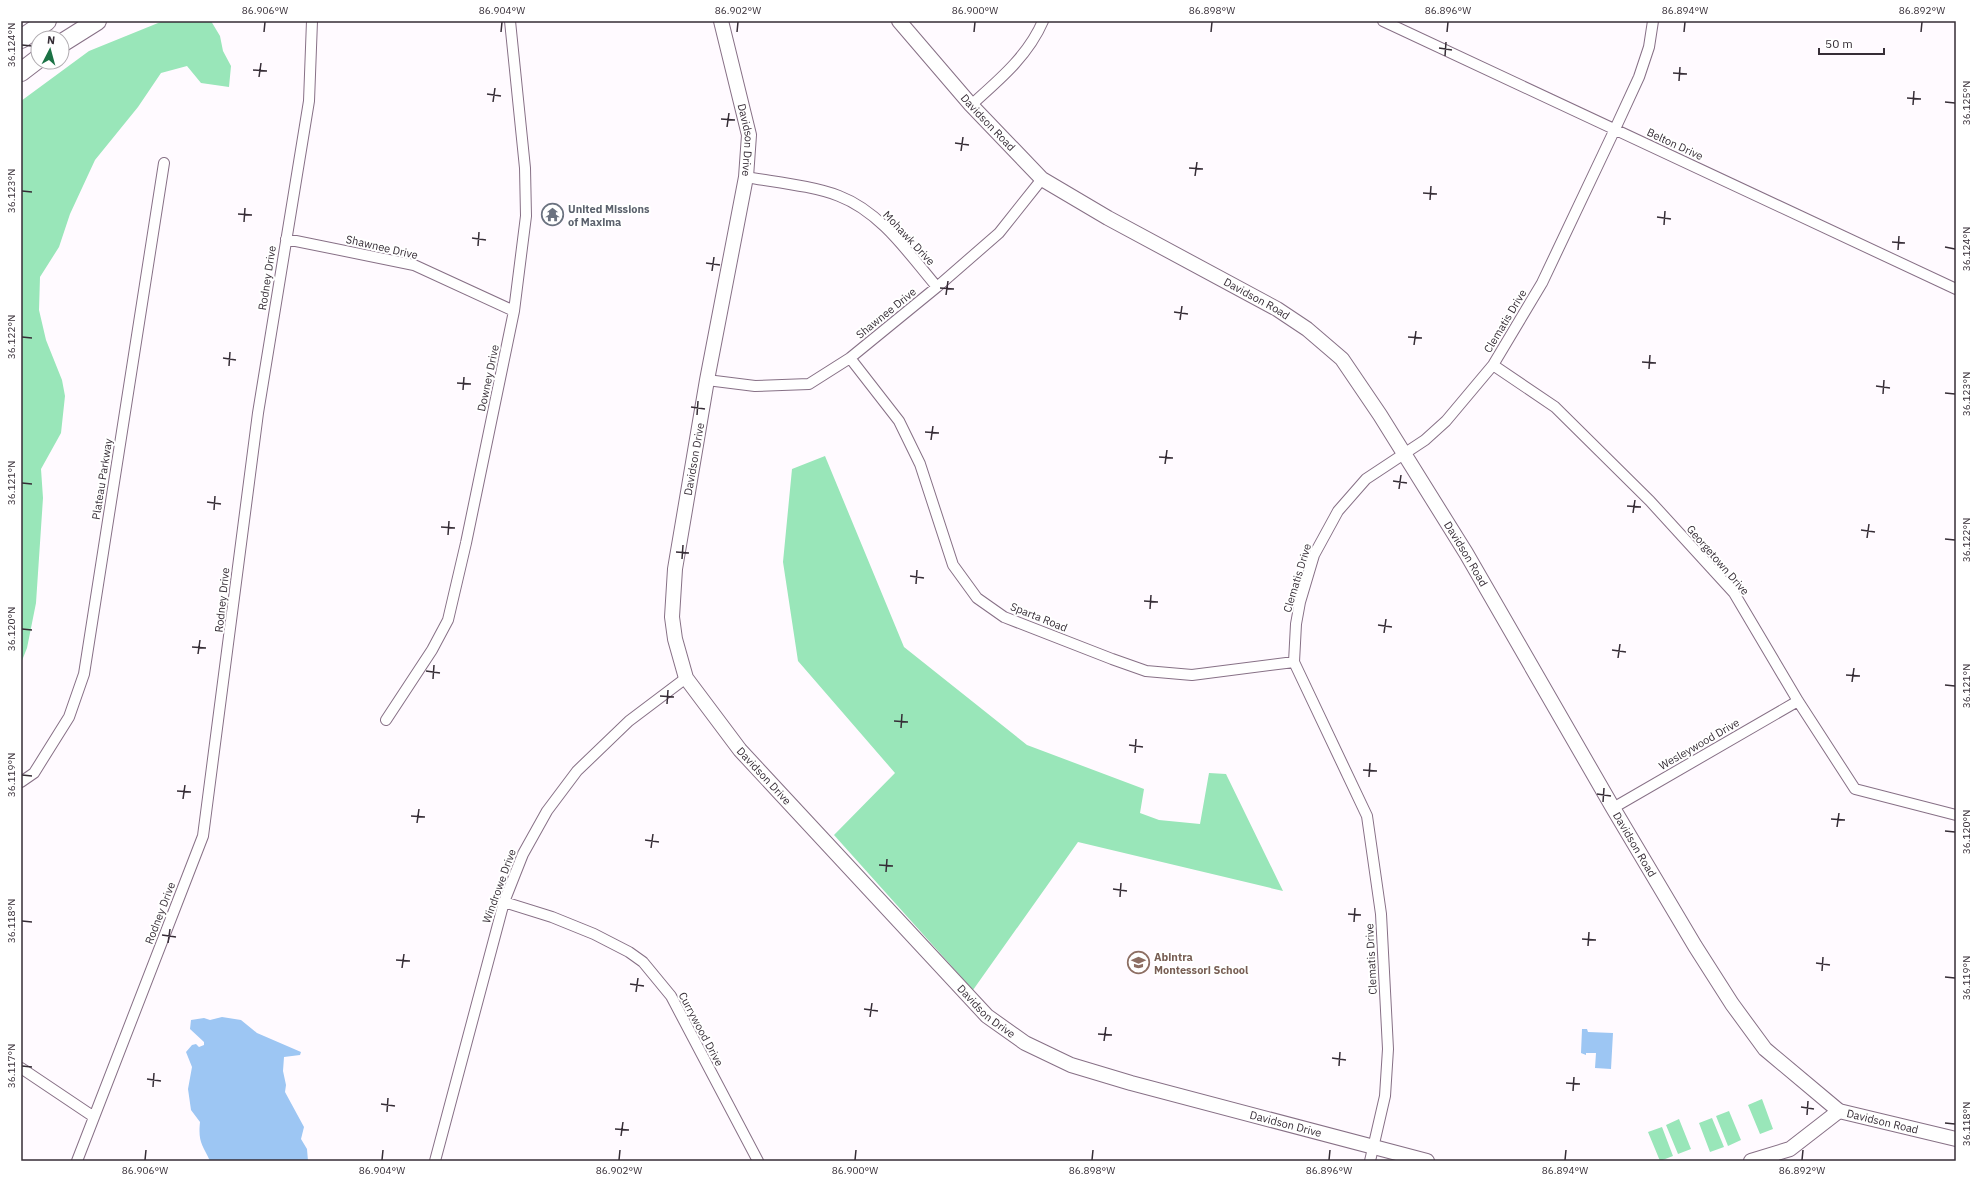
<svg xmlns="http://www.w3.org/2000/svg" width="1977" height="1182" font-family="'IBM Plex Sans',sans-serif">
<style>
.green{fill:#99e6b9}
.water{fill:#9dc6f3}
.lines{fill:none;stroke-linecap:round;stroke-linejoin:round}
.street-casing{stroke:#877086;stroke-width:12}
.secondary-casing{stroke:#877086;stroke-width:16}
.highway-casing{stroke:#877086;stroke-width:20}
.street{stroke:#fff;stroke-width:10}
.secondary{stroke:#fff;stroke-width:14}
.highway{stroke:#fff;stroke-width:18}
.ticks{fill:none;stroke:#362d36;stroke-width:1.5}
.labels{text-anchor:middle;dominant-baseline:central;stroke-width:4;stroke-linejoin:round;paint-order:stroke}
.street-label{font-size:11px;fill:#362d36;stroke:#fff}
.worship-label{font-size:11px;font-weight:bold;fill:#5b616d;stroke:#fff;text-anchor:start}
.education-label{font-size:11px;font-weight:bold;fill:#785e54;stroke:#fff;text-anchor:start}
.neatline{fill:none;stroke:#362d36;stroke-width:1.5}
.ticks-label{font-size:10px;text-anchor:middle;fill:#362d36}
</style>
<rect width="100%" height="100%" fill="#fffaff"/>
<path class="green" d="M163 21H211L220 36 223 51 231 66 229 87 201 83 187 66 161 73 138 107 95 160 70 214 59 247 40 277 39 310 46 340 62 380 65 396 61 433 41 469 43 498 36 603 27 648 21 663V101L89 51Z
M825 456 904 647 1027 745 1144 789 1140 813 1159 820 1200 824 1209 773 1226 774 1283 891 1078 842 973 990 834 835 895 773 798 661 783 562 792 469Z
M1762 1099 1773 1129 1760 1134 1748 1105Z
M1729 1111 1741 1140 1728 1146 1716 1116Z
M1712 1118 1724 1147 1710 1152 1699 1123Z
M1679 1119 1691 1149 1678 1154 1666 1125Z
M1662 1127 1673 1156 1660 1161 1648 1132Z"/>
<path class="water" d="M222 1017 241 1020 257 1033 301 1052 300 1055 284 1057 283 1071 286 1085 285 1092 304 1127 301 1139 307 1149 308 1161H210C202 1144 198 1142 200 1122L191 1110 188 1089 192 1067 186 1052 192 1045 196 1044 199 1047 204 1045V1042L190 1029 191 1020 204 1018 210 1020Z
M1582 1029H1587L1588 1032 1613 1033 1611 1069 1595 1068 1596 1053H1586V1055L1581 1053Z"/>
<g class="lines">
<defs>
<path id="street" d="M1383 21 1956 289
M971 105C999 80 1028 56 1043 21
M746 177C774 182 814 186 839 196 881 212 909 254 937 287
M286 239 414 265 514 311
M850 358 899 421 920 464 953 565 977 598 1004 617 1112 659 1146 671 1192 675 1294 662
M1493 365 1555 407 1650 501 1734 593 1798 701 1855 789 1956 815
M707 380 755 386 809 384 850 358 937 287 999 233 1042 179
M386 720 432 650 448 620 466 543 514 311 526 216 525 168 510 21
M21 782 34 773 69 717 84 674 164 163
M1613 808 1798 701
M504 902 552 917 594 934 629 952 643 962 671 996 758 1161
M21 1068 94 1117
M77 1161 203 836 258 413 309 101 312 21
M435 1161 504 902 523 854 547 811 577 771 629 721 686 678
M1370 1161 1385 1096 1388 1049 1381 914 1367 816 1294 662 1296 624 1300 602 1314 555 1338 511 1366 479 1425 440 1446 421 1493 365 1542 283 1615 129 1639 77 1649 47 1653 21"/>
<g id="secondary">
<path id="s1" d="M721 21 749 135 746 177 707 380 675 569 672 617 675 639 686 678 740 750 987 1016 1025 1043 1071 1065 1131 1083 1427 1161"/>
<path id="s2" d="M899 21 971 105 1042 179 1108 218 1277 309 1307 329 1342 359 1380 415 1466 553 1613 808 1695 946 1732 1004 1765 1049 1839 1111 1956 1139"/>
<path d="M1751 1161 1790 1149 1839 1111"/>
</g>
<path id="highway" d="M21 39 47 21
M62 43 97 21
M21 72 38 59"/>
</defs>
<use href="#street" class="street-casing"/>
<use href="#secondary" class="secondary-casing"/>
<use href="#highway" class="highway-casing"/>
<use href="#street" class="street"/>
<use href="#secondary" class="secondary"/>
<use href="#highway" class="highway"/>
</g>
<path class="ticks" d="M264 32 265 22M501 32 502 22M737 32 738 22M974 32 975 22M1211 32 1212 22M1447 32 1448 22M1684 32 1685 22M1921 32 1922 22M22 45 32 46M1439 48 1452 50M1445 56 1446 42M253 70 267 71M1673 73 1687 74M259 77 261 63M1679 81 1680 67M487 94 501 96M1907 98 1921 99M493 102 495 88M1945 102 1955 103M1913 105 1914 91M721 119 735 120M727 127 729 113M955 143 969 145M961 151 963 137M1189 168 1203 169M1195 176 1197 162M22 191 32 192M1423 193 1437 194M1430 200 1431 186M238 214 252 215M1657 217 1671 219M244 222 245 208M1664 225 1665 211M472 238 486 240M1892 242 1905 243M478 246 479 232M1945 247 1955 249M1898 250 1899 236M706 263 720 265M712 271 714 257M940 288 954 289M946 295 948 281M1174 312 1188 314M1180 320 1182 306M22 337 32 338M1408 337 1422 338M1414 345 1416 331M223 358 236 360M1642 362 1656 363M229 366 230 352M1649 369 1650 355M457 383 471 384M1876 386 1890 388M463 390 464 377M1945 393 1955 394M1883 394 1884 380M691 407 705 409M697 415 698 401M925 432 939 433M931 440 933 426M1159 457 1173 458M1165 464 1167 450M1393 481 1407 483M22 483 32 484M1399 489 1401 475M207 502 221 504M1627 506 1641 507M214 510 215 496M1633 513 1635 500M441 527 455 528M1861 530 1875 532M448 535 449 521M1867 538 1869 524M1945 539 1955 540M676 552 689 553M682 559 683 545M910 576 924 578M916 584 917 570M1144 601 1158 602M1150 609 1151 595M1378 625 1392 627M22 629 32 630M1384 633 1386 619M192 647 206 648M1612 650 1626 652M198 654 200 640M1618 658 1620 644M426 671 440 673M1846 675 1860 676M433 679 434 665M1852 682 1854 668M1945 685 1955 686M660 696 674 697M667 704 668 690M894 721 908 722M901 728 902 714M1129 745 1143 747M1135 753 1136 739M1363 770 1377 771M22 775 32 776M1369 777 1370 763M177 791 191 792M1597 794 1611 796M183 799 185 785M1603 802 1604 788M411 816 425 817M1831 819 1845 820M417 823 419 809M1837 827 1839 813M1945 831 1955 832M645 840 659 842M651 848 653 834M879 865 893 866M886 872 887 859M1113 889 1127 891M1120 897 1121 883M1348 914 1361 915M22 921 32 922M1354 922 1355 908M162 935 176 937M1582 939 1596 940M168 943 170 929M1588 946 1589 932M396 960 410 961M1816 963 1830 965M402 968 404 954M1822 971 1823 957M1945 977 1955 978M630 984 644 986M636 992 638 978M864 1009 878 1011M870 1017 872 1003M1098 1034 1112 1035M1104 1041 1106 1027M1332 1058 1346 1060M22 1066 32 1067M1339 1066 1340 1052M147 1079 161 1081M1566 1083 1580 1084M153 1087 154 1073M1573 1091 1574 1077M381 1104 395 1106M1801 1107 1814 1109M387 1112 388 1098M1807 1115 1808 1101M1945 1123 1955 1124M615 1129 629 1130M621 1136 623 1122M145 1160 146 1150M382 1160 383 1150M619 1160 620 1150M855 1160 856 1150M1092 1160 1093 1150M1329 1160 1330 1150M1565 1160 1566 1150M1802 1160 1803 1150"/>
<defs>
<symbol id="temple-ring" viewBox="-11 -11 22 22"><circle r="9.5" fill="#fff" stroke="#6b7280" stroke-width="1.5"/><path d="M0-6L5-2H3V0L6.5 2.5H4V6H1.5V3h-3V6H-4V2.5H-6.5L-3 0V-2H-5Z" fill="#6b7280"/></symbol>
<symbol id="school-ring" viewBox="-11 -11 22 22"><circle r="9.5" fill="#fff" stroke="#8d6e63" stroke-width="1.5"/><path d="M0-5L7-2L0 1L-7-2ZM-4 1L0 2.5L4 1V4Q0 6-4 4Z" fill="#8d6e63"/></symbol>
</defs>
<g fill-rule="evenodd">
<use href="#temple-ring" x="540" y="202" width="25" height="25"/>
<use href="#school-ring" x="1126" y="950" width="25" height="25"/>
</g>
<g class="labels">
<g class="street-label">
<text stroke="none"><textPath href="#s2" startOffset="135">Davidson Road</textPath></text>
<text stroke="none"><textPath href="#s1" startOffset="122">Davidson Drive</textPath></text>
<text transform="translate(1675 144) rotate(25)">Belton Drive</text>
<text transform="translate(909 238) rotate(47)">Mohawk Drive</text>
<text transform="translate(382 247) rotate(13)">Shawnee Drive</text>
<text transform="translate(267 278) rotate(-81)">Rodney Drive</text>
<text stroke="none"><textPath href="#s2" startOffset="459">Davidson Road</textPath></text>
<text transform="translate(886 313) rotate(-39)">Shawnee Drive</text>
<text transform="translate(1505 321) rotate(-59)">Clematis Drive</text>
<text transform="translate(488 378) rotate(-78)">Downey Drive</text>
<text transform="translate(694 459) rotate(-80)">Davidson Drive</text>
<text transform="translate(102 479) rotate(-81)">Plateau Parkway</text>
<text stroke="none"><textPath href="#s2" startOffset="795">Davidson Road</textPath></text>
<text transform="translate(1718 560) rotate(49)">Georgetown Drive</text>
<text transform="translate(1297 578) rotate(-73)">Clematis Drive</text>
<text transform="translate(222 600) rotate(-84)">Rodney Drive</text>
<text transform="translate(1039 617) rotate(22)">Sparta Road</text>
<text transform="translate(1699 744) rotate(-30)">Wesleywood Drive</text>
<text stroke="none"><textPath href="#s1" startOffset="794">Davidson Drive</textPath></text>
<text stroke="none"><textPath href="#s2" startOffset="1131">Davidson Road</textPath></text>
<text transform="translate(499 886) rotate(-70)">Windrowe Drive</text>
<text transform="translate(160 913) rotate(-69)">Rodney Drive</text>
<text transform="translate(1371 959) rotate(-93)">Clematis Drive</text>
<text stroke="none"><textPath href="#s1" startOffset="1118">Davidson Drive</textPath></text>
<text transform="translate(701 1029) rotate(62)">Currywood Drive</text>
<text stroke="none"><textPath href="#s2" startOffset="1515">Davidson Road</textPath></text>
<text stroke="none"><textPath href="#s1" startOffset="1442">Davidson Drive</textPath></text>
</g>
<g class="worship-label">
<text x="568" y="209">United Missions<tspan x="568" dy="13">of Maxima</tspan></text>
</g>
<g class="education-label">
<text x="1154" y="957">Abintra<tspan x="1154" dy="13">Montessori School</tspan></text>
</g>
</g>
<rect width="1977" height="1182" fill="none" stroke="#ffffff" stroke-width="44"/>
<g transform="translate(50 50) rotate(6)"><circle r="19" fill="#ffffff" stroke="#afabaf"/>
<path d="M0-3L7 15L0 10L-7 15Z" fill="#1b7245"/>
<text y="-6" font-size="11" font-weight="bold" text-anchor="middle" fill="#362d36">N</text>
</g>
<path d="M1819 48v6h65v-6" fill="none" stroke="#362d36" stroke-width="2"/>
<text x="1825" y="48" font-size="12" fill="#362d36" stroke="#ffffff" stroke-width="3" paint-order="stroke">50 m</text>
<rect x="22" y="22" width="1933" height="1138" class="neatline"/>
<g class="ticks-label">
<text x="265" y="14">86.906°W</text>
<text x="502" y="14">86.904°W</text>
<text x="738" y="14">86.902°W</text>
<text x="975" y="14">86.900°W</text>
<text x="1212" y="14">86.898°W</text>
<text x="1448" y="14">86.896°W</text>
<text x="1685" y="14">86.894°W</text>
<text x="1922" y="14">86.892°W</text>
<text transform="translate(11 45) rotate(-90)" y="4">36.124°N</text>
<text transform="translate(1966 103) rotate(-90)" y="4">36.125°N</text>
<text transform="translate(11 191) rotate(-90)" y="4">36.123°N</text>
<text transform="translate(1966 249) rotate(-90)" y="4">36.124°N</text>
<text transform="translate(11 337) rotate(-90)" y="4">36.122°N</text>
<text transform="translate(1966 394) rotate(-90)" y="4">36.123°N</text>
<text transform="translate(11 483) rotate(-90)" y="4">36.121°N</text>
<text transform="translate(1966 540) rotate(-90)" y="4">36.122°N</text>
<text transform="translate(11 629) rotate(-90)" y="4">36.120°N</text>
<text transform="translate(1966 686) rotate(-90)" y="4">36.121°N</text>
<text transform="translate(11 775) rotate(-90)" y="4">36.119°N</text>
<text transform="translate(1966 832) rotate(-90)" y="4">36.120°N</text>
<text transform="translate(11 921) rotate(-90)" y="4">36.118°N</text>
<text transform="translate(1966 978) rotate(-90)" y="4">36.119°N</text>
<text transform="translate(11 1066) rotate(-90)" y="4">36.117°N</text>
<text transform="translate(1966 1124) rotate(-90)" y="4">36.118°N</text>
<text x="145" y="1174">86.906°W</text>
<text x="382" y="1174">86.904°W</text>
<text x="619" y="1174">86.902°W</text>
<text x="855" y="1174">86.900°W</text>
<text x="1092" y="1174">86.898°W</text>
<text x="1329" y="1174">86.896°W</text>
<text x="1565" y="1174">86.894°W</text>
<text x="1802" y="1174">86.892°W</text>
</g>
</svg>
